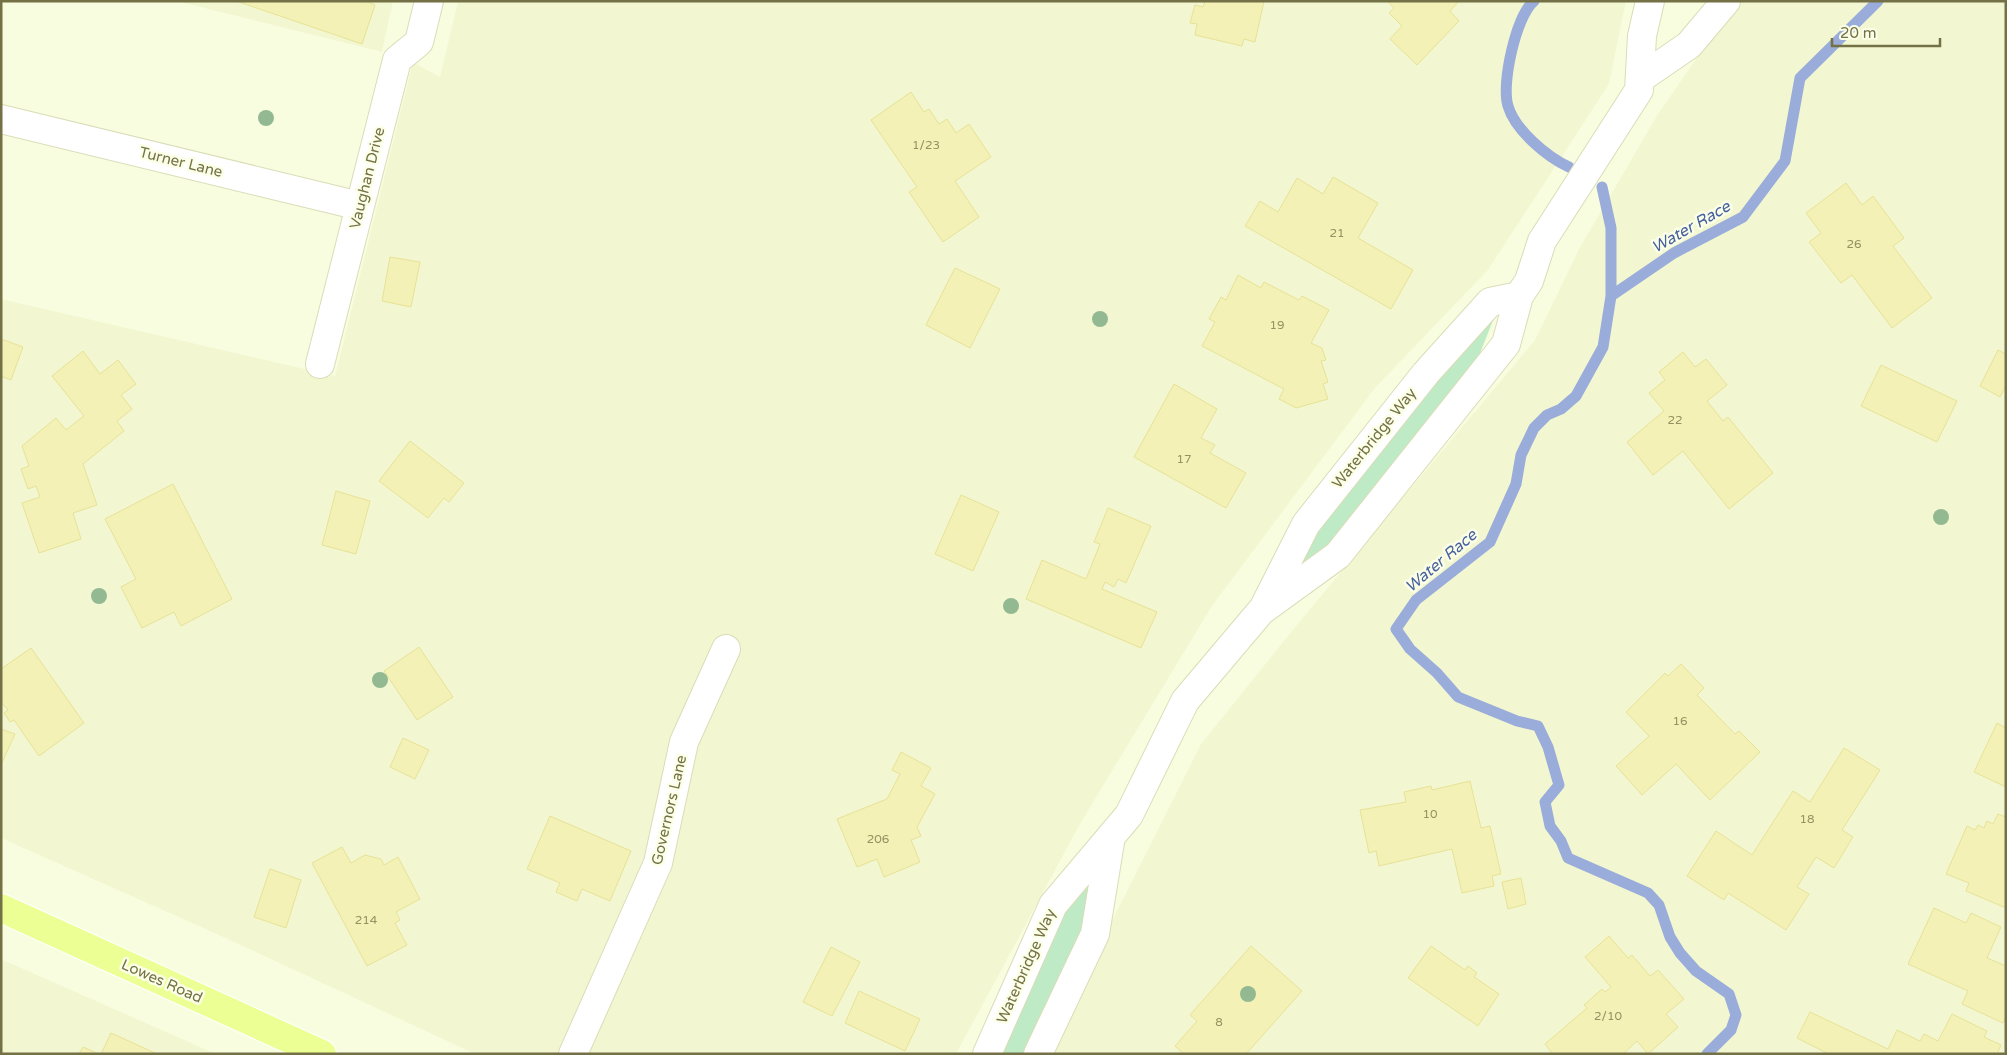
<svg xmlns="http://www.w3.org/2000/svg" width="2007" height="1055" font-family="'Varela Round',sans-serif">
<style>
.residential{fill:#f3f7d1}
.green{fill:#beebc5}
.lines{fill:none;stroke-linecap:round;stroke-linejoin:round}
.stream{stroke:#9aacda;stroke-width:11}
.building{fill:#f4f1b6;stroke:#e7e296}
.minor-casing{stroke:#dbdcb7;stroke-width:30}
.major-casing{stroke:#fff;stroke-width:30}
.minor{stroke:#fff;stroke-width:28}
.major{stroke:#ecff95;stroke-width:28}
.tree{fill:#93b992}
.labels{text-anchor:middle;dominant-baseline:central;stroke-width:5;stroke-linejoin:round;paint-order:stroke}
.number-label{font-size:12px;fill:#959162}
.street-label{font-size:15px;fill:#757146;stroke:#fbffe7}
.water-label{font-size:16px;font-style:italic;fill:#47609f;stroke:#fbffe7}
</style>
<rect width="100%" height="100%" fill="#f8fde0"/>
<path class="residential" d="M176 1H393L382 52Z
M458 1H1626L1609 84 1488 270 1375 388 1212 606 1080 824 956 1054H475L221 936 1 838V299L335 376 413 62 440 77Z
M1736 1H2006V1054H1045L1201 744 1300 621 1535 340 1580 247 1658 114Z
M1 959 216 1054H1Z"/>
<path class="green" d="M1496 313 1461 401 1336 557 1259 614 1304 526Z
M1111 837 1095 935 1038 1054H987L1052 907Z"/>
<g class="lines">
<path class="stream" d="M1534 1C1516 16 1501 84 1508 106 1515 130 1547 157 1569 167
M1602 187 1611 228V296L1603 347 1576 396 1561 409 1547 415 1534 428 1521 455 1516 484 1490 542 1416 600 1396 629 1410 649 1437 673 1458 697 1517 721 1538 726 1548 747 1559 785 1545 802 1550 826 1561 841 1568 858 1648 893 1659 905 1670 937 1680 953 1696 971 1729 994 1736 1015 1731 1030 1707 1054
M1611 296 1674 253 1743 217 1785 161 1800 78 1878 1"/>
</g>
<path class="building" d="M236 1H365L375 5 362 44Z
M1205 1H1264L1255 42 1244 39 1242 46 1195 35 1197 24 1190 23 1195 5 1203 7Z
M1387 1H1459L1450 11 1459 21 1417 65 1390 39 1402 26 1389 13 1394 8Z
M911 92 924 112 929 109 939 124 947 119 956 133 969 124 991 157 955 181 979 217 943 242 909 192 917 187 871 120Z
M1333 177 1378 203 1358 238 1413 270 1391 309 1245 226 1260 201 1278 212 1297 178 1323 194Z
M1846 183 1862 205 1873 196 1904 238 1893 246 1932 298 1892 328 1852 275 1841 283 1809 242 1821 233 1806 213Z
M390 257 420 262 411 307 382 301Z
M955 268 1000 289 970 348 926 325Z
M1238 275 1261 288 1264 282 1299 300 1302 296 1329 310 1311 343 1322 348 1326 360 1321 361 1328 382 1323 384 1328 399 1296 408 1279 399 1284 389 1202 346 1215 322 1209 319 1221 297 1226 300Z
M1 339 23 347 11 380 1 376Z
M1998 350 2006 354V385L2000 397 1980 386Z
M83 351 100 374 118 360 136 384 121 395 132 409 117 421 124 431 83 464 97 505 73 513 81 539 39 553 22 503 40 497 36 486 28 489 21 469 29 466 22 446 56 418 66 430 84 416 52 376Z
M1683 352 1695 367 1706 359 1727 385 1707 401 1723 421 1728 417 1773 473 1729 509 1683 451 1653 475 1627 442 1664 411 1649 393 1665 380 1659 372Z
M1881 365 1957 401 1937 442 1861 406Z
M1174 384 1217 409 1201 438 1215 445 1210 453 1246 473 1226 508 1134 457Z
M410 441 464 483 449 502 444 498 428 518 379 481Z
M173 484 232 599 181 626 174 612 142 628 121 587 136 579 105 519Z
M336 491 370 501 356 554 322 545Z
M961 495 999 512 973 571 935 554Z
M1108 508 1151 526 1126 583 1118 579 1114 587 1105 582 1102 589 1157 612 1141 648 1026 599 1042 560 1086 579 1100 544 1094 542Z
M419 647 453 697 417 720 384 671Z
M31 648 84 723 39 756 14 720 10 722 4 713 8 710 1 702V669Z
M1681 664 1704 688 1697 695 1735 734 1739 731 1760 752 1710 800 1676 764 1642 795 1616 766 1649 736 1626 712 1665 673 1668 676Z
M1997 723 2006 728V787L1974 772Z
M1 729 15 734 1 765Z
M403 738 429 750 415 779 390 767Z
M1844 748 1880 770 1842 830 1853 837 1834 868 1816 857 1797 887 1809 894 1786 930 1728 893 1724 900 1687 876 1716 831 1752 855 1793 791 1810 802Z
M901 752 931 768 921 786 935 794 917 827 921 836 911 840 920 862 884 877 877 859 857 867 837 819 887 799 900 774 892 770Z
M1470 781 1481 828 1490 826 1501 874 1492 876 1494 886 1462 893 1452 849 1379 866 1376 851 1369 853 1360 810 1406 802 1404 792 1431 786 1432 790Z
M1998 814 2006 817V908L1966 891 1969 883 1946 874 1967 826 1975 830 1978 825 1984 828 1987 821 1993 824Z
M550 816 631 851 610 901 582 889 577 901 556 892 560 883 527 869Z
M342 847 351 863 365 855 381 859 384 865 398 857 420 899 396 912 400 920 395 923 407 945 367 966 312 863Z
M270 869 301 880 286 928 254 917Z
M1521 878 1526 904 1508 909 1502 882Z
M1934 908 1966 923 1971 913 2001 927 1987 958 2006 966V1017L2003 1023 1962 1004 1968 991 1908 964Z
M1609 936 1628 958 1632 955 1650 976 1658 970 1684 999 1666 1014 1678 1027 1648 1054 1637 1041 1623 1054H1553L1545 1044 1587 1008 1584 1005 1602 989 1605 992 1611 987 1585 957Z
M1251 946 1302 991 1246 1054H1184L1175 1046 1197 1021 1190 1015Z
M1431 946 1465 970 1468 966 1477 973 1474 977 1499 994 1478 1026 1408 978Z
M831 947 860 962 832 1016 803 1002Z
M859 991 920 1019 905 1051 845 1023Z
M1810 1012 1888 1049 1897 1030 1920 1041 1924 1034 1938 1041 1952 1014 1987 1031 1984 1037 2001 1045 1997 1054H1829L1797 1038Z
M111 1033 155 1053V1054H101Z
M83 1047 99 1054H79Z"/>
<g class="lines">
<defs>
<path id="minor" d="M1641 78 1689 45 1726 1
M1 119 360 206
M320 364 397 60 419 42 429 1
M1264 607 1306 524 1426 373 1490 302 1519 296
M573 1054 658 863 684 742 726 649
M987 1054 1053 905 1129 815 1185 701 1261 611 1338 555 1506 344 1519 296 1529 281 1542 241 1639 90 1642 36 1650 1
M1038 1054 1095 934 1111 836"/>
<path id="major" d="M1 908 322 1054"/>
</defs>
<use href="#minor" class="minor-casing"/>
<use href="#major" class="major-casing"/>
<use href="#minor" class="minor"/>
<use href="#major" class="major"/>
</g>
<g class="tree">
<circle cx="266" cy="118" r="8"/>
<circle cx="1100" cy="319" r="8"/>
<circle cx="1941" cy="517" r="8"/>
<circle cx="99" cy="596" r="8"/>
<circle cx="1011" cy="606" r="8"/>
<circle cx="380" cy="680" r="8"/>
<circle cx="1248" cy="994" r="8"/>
</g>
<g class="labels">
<g class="number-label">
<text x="926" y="145">1/23</text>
<text x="1337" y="233">21</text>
<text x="1854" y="244">26</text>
<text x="1277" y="325">19</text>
<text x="1675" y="420">22</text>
<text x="1184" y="459">17</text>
<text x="1680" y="721">16</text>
<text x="1430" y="814">10</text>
<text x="1807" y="819">18</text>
<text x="878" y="839">206</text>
<text x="366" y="920">214</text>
<text x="1608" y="1016">2/10</text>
<text x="1219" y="1022">8</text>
</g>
<g class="street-label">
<text transform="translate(181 162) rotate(14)">Turner Lane</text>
<text transform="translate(367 178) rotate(-76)">Vaughan Drive</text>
<text transform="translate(1374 438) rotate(-51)">Waterbridge Way</text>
<text transform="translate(669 810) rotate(-77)">Governors Lane</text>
<text transform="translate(1026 966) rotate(-66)">Waterbridge Way</text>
<text transform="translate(162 981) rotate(24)">Lowes Road</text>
</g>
<g class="water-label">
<text transform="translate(1691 227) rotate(-30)">Water Race</text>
<text transform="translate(1441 561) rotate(-40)">Water Race</text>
</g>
</g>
<rect width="2007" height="1055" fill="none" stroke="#757146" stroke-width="5"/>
<path d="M1832 38v8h108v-8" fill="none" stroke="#757146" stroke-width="2.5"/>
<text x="1840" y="38" font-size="15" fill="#757146" stroke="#fbffe7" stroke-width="4" paint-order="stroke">20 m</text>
</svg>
